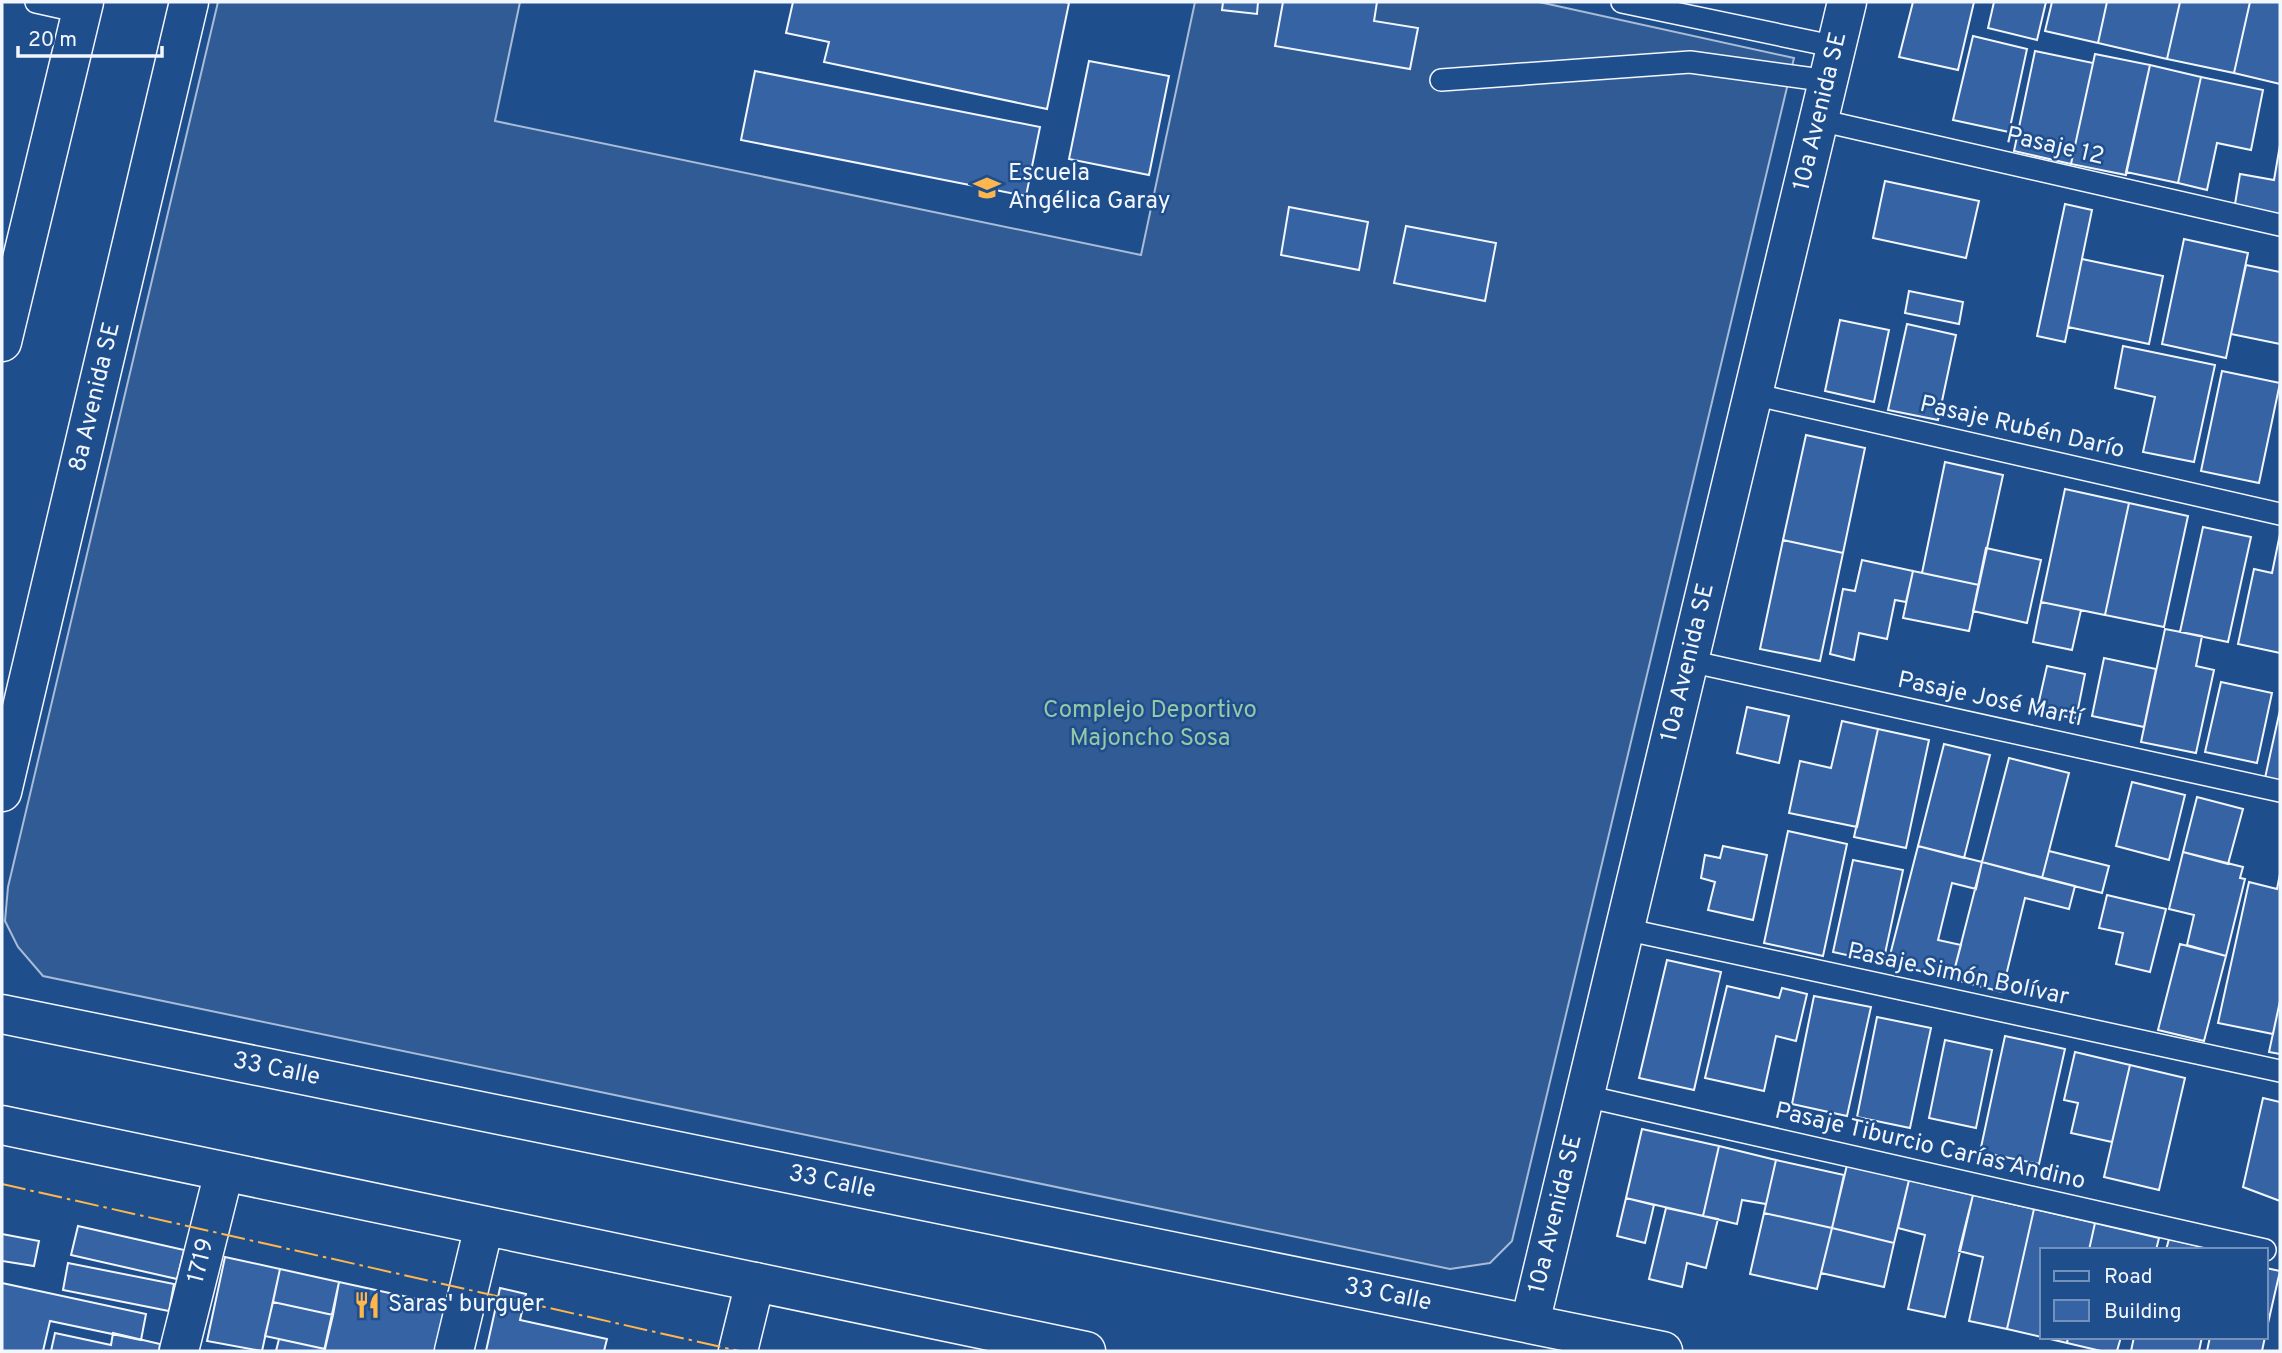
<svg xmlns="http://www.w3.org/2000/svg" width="2282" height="1353" font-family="Overpass,sans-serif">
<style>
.built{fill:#305b95;stroke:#a8bbd7;stroke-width:2}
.building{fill:#3563a3;stroke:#f2f6ff;stroke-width:2}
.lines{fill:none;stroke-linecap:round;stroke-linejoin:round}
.service-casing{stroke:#f2f6ff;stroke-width:24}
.minor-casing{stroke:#f2f6ff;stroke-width:41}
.tertiary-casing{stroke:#f2f6ff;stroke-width:41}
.primary-casing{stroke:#f2f6ff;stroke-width:41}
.service{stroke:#1f4e8c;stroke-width:21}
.minor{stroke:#1f4e8c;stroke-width:38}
.tertiary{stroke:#1f4e8c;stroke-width:38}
.primary{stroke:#1f4e8c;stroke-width:38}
.power{stroke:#ffb74d;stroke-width:2;stroke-dasharray:24 5 3.5 5;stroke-linecap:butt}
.labels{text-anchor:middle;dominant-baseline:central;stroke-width:5;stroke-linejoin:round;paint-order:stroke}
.street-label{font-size:24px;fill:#f2f6ff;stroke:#1f4e8c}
.poi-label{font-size:24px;fill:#f2f6ff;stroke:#1f4e8c;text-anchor:start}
.park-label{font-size:24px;fill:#97c8a6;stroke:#1f4e8c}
</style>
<rect width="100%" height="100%" fill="#1f4e8c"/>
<path class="built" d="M218 2H520L495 121 1141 255 1195 2H1539L1794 58 1512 1241 1490 1263 1450 1269 43 976 18 947 5 921 8 887Z"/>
<path class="building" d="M793 2H1065L1069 3 1047 109 824 62 829 42 786 33Z
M1223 2H1258L1257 14 1222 10Z
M1283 2H1377L1374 21 1418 28 1410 69 1275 46Z
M1913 2H1974L1958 70 1899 57Z
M1994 2H2046L2037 40 1988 28Z
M2052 2H2107L2098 43 2045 31Z
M2107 2H2180L2167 59 2098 43Z
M2180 2H2250L2234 73 2167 59Z
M2250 2H2280V84L2234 73Z
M1973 36 2027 49 2009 132 1953 120Z
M2035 51 2093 63 2071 164 2014 151Z
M2095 54 2150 65 2126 175 2071 164Z
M1089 61 1169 76 1149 175 1069 159Z
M2150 65 2201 77 2178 183 2126 172Z
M755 71 1040 127 1026 196 741 140Z
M2201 77 2263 90 2251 150 2217 143 2207 190 2178 183Z
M2280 145V218L2234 210 2240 174 2274 180Z
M1885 181 1979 201 1966 258 1873 238Z
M2065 204 2092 210 2065 342 2037 336Z
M1289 207 1368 222 1359 270 1281 255Z
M1406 226 1496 243 1485 301 1394 283Z
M2184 239 2248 253 2226 358 2162 344Z
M2082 259 2163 276 2149 344 2068 327Z
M2246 265 2280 272V344L2231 334Z
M1909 291 1963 302 1959 324 1905 313Z
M1840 320 1889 330 1874 402 1825 391Z
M1907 324 1956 335 1938 420 1888 410Z
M2123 346 2215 365 2194 462 2143 452 2155 397 2115 388Z
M2222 371 2280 383 2259 483 2201 471Z
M1806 435 1865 448 1843 553 1783 540Z
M1945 462 2003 475 1979 585 1922 573Z
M2065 489 2129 503 2105 615 2041 602Z
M2129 503 2188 516 2164 627 2105 615Z
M2203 527 2251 537 2228 642 2180 632Z
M2280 534V653L2238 644 2254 569 2272 573Z
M1783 540 1843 553 1820 661 1760 649Z
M1986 548 2041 560 2027 623 1973 611Z
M1862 560 1913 571 1906 602 1895 600 1887 639 1859 633 1854 660 1830 654 1843 589 1855 591Z
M1913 571 1979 585 1969 631 1903 618Z
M2041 602 2081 610 2072 650 2033 642Z
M2165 629 2202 636 2196 666 2214 670 2196 753 2141 742Z
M2104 658 2156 669 2144 727 2092 716Z
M2047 666 2085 674 2076 719 2037 710Z
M2221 682 2272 693 2257 763 2205 752Z
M1747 707 1789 716 1779 763 1737 753Z
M2280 710V781L2265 778Z
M1842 721 1878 729 1857 827 1789 813 1800 761 1831 768Z
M1878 729 1929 740 1906 848 1854 837Z
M1944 744 1990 755 1964 858 1918 846Z
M2009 758 2069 773 2042 878 1982 862Z
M2132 782 2185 795 2169 860 2116 846Z
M2197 797 2243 809 2228 864 2183 852Z
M1788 831 1847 844 1823 956 1764 943Z
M1723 846 1767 855 1753 920 1708 910 1715 882 1701 878 1705 855 1720 858Z
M1918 846 1982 862 1976 889 1952 883 1938 940 1961 945 1952 979 1888 963Z
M2049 851 2109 866 2102 893 2042 878Z
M2183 852 2243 867 2240 878 2245 879 2226 956 2187 945 2194 915 2169 909Z
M1853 860 1903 870 1883 963 1833 952Z
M1982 862 2075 886 2069 909 2025 898 2002 992 1952 979Z
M2280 874V1001L2273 1034 2218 1023 2249 882 2277 889Z
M2107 895 2166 909 2150 972 2116 964 2123 933 2099 928Z
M2180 944 2226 956 2204 1041 2158 1030Z
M1667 960 1721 972 1694 1090 1639 1078Z
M1727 986 1779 998 1782 988 1807 994 1796 1041 1776 1036 1764 1091 1705 1078Z
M1814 996 1871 1007 1847 1116 1792 1104Z
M2280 1001V1054L2269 1052Z
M1877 1017 1931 1028 1910 1128 1857 1117Z
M2005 1036 2065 1049 2039 1164 1980 1152Z
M1945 1040 1992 1050 1976 1128 1929 1118Z
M2075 1052 2130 1065 2112 1142 2071 1133 2078 1103 2064 1100Z
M2130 1065 2185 1078 2159 1190 2104 1177Z
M2263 1098 2280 1102V1201L2243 1187Z
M1642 1129 1719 1146 1703 1216 1626 1198Z
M1719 1146 1776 1160 1766 1204 1742 1200 1737 1224 1703 1216Z
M1776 1160 1844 1175 1832 1228 1764 1213Z
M1847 1165 1909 1180 1894 1243 1832 1228Z
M1909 1180 1973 1195 1945 1317 1908 1309 1925 1235 1898 1228Z
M1973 1195 2034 1209 2007 1329 1969 1321 1983 1257 1959 1251Z
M1626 1198 1654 1205 1645 1243 1617 1236Z
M1666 1208 1718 1219 1706 1268 1687 1263 1682 1287 1649 1279Z
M2034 1209 2095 1223 2089 1250H2042V1337H2068L2067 1343 2007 1329Z
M1764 1213 1832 1228 1817 1289 1750 1274Z
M2095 1223 2159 1238 2156 1250H2089Z
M78 1226 184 1250 177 1279 71 1255Z
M1832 1228 1894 1243 1884 1287 1821 1273Z
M2 1234 39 1241 34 1266 2 1261Z
M2169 1239 2216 1250H2166Z
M225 1257 280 1269 262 1351 207 1341Z
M68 1263 174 1284 169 1311 63 1290Z
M2266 1268 2280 1271 2266 1332Z
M280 1269 339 1282 333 1315 273 1302Z
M339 1282 449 1306 439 1351H324Z
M2 1283 146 1314 141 1340 50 1321 43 1351H2Z
M500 1288 526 1294 520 1320 607 1339 604 1351H486Z
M273 1302 333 1315 325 1349 265 1336Z
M55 1333 111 1345 113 1333 160 1344 159 1351H51Z
M2068 1337H2121L2117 1351H2101L2067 1343Z
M2134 1337H2202L2199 1351H2131Z
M2210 1337H2265L2262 1351H2207Z
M279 1339 325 1349 324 1351H276Z"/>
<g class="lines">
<defs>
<path id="service" d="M36 2 81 12
M1622 2 1837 47
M1441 80 1690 62 1829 81
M1819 120 2280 225
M1753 394 2280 514
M1689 661 2280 791
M1624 929 2280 1071
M1585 1096 2265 1250"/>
<g id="minor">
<path id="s1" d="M1530 1323 1847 2"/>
<path id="s2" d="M179 1351 224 1172"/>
<path d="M454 1351 484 1226"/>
<path d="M738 1351 755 1282"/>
</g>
<g id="tertiary">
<path d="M2 342 84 2"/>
<path id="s3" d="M2 792 189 2"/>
</g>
<g id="primary">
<path id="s4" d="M2 1014 1663 1351"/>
<path d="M2 1125 1086 1351"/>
</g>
</defs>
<use href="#service" class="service-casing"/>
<use href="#minor" class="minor-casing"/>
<use href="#tertiary" class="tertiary-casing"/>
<use href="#primary" class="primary-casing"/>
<use href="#service" class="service"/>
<use href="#minor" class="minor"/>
<use href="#tertiary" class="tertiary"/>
<use href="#primary" class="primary"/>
<path class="power" d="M2 1184 739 1351"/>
</g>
<defs>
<symbol id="school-bare" viewBox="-9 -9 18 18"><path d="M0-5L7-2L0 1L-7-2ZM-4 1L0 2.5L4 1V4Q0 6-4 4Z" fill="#ffb74d" stroke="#1f4e8c" stroke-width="2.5" paint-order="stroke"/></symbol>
<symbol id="restaurant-bare" viewBox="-9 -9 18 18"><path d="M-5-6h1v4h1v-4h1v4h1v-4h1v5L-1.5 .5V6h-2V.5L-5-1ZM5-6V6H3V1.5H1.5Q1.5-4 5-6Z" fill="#ffb74d" stroke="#1f4e8c" stroke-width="2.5" paint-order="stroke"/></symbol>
</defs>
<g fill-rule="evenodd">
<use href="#school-bare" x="968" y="169" width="38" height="38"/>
<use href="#restaurant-bare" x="348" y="1286" width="38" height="38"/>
</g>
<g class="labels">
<g class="street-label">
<text stroke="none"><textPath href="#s1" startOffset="1246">10a Avenida SE</textPath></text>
<text transform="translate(2055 147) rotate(13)">Pasaje 12</text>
<text stroke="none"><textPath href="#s3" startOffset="406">8a Avenida SE</textPath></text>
<text transform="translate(2022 428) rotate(13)">Pasaje Rubén Darío</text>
<text stroke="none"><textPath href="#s1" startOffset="679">10a Avenida SE</textPath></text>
<text transform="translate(1990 700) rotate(12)">Pasaje José Martí</text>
<text transform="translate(1958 975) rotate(12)">Pasaje Simón Bolívar</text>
<text stroke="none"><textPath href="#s4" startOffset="280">33 Calle</textPath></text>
<text transform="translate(1930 1147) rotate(13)">Pasaje Tiburcio Carías Andino</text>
<text stroke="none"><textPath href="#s4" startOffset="847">33 Calle</textPath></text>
<text stroke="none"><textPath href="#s1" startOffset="112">10a Avenida SE</textPath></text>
<text stroke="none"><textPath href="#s2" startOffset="93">1719</textPath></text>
<text stroke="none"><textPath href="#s4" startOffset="1414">33 Calle</textPath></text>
</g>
<g class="poi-label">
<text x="1008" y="174">Escuela<tspan x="1008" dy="28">Angélica Garay</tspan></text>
<text x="388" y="1305">Saras' burguer</text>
</g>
<g class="park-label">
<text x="1150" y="711">Complejo Deportivo<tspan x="1150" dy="28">Majoncho Sosa</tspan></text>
</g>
</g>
<rect width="2282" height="1353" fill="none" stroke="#f2f6ff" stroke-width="7"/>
<rect x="2040" y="1248" width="228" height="91" fill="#1f4e8c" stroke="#7391ba" stroke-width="2"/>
<rect x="2054" y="1271" width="35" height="10" fill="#1f4e8c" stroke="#7391ba" stroke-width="2"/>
<text x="2104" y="1283" font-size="21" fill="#f2f6ff">Road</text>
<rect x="2054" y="1300" width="35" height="21" fill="#3563a3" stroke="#7391ba" stroke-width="2"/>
<text x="2104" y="1318" font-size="21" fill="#f2f6ff">Building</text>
<path d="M18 46v10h144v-10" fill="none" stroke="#f2f6ff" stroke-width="3.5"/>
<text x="28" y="46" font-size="21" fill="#f2f6ff" stroke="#1f4e8c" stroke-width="5" paint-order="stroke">20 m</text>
</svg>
